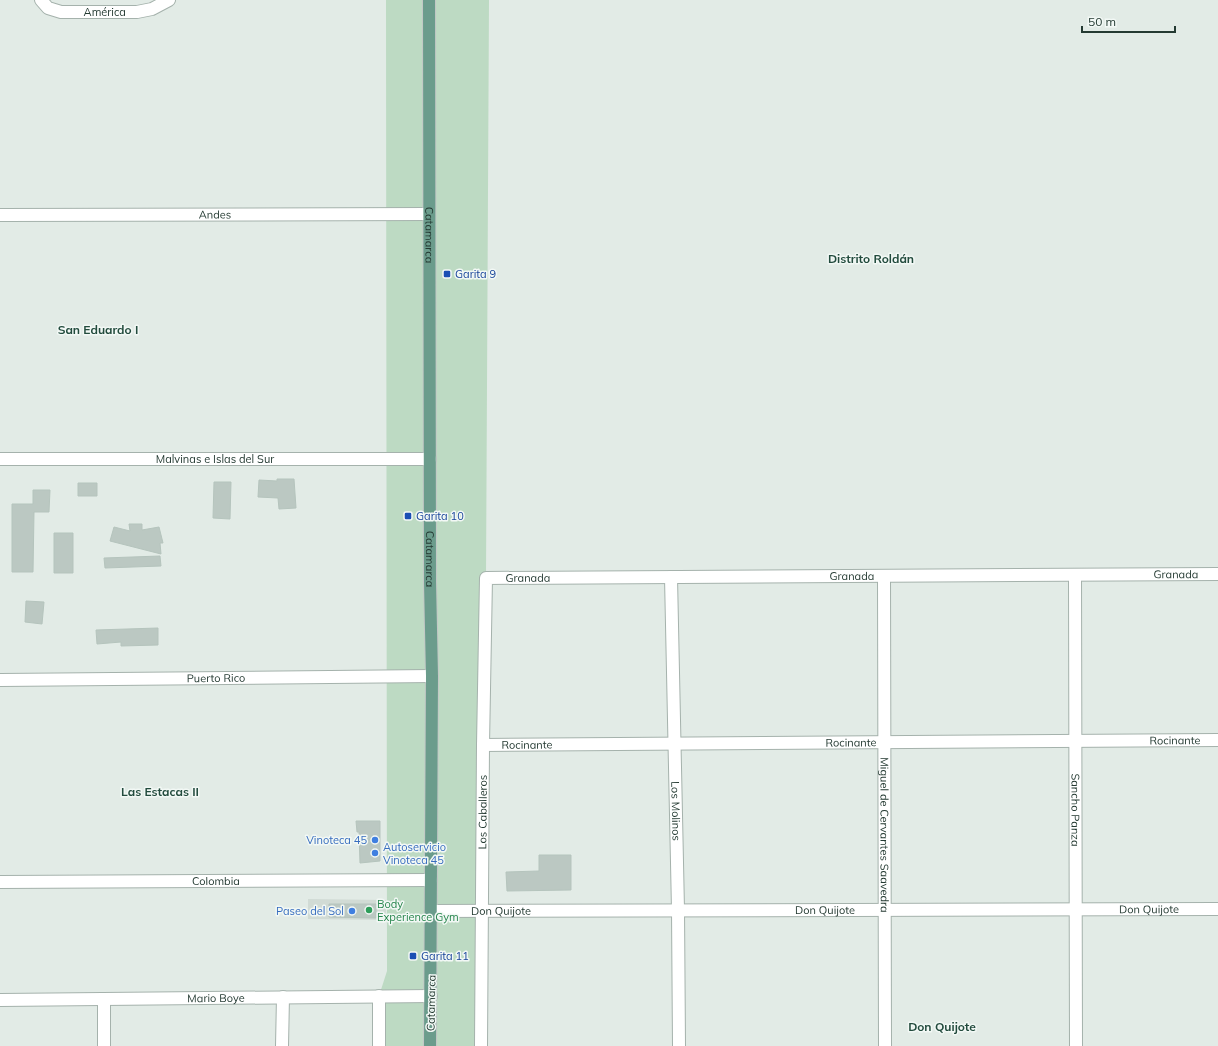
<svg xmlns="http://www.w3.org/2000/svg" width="1218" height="1046" font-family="Mulish,sans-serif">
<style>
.built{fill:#d1dbd5}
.green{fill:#bddac3}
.building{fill:#bbc8c2;stroke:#b5c4bd}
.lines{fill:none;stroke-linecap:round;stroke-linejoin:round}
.minor-casing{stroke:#a5b2ac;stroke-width:14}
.major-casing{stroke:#c2c8c6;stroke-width:14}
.minor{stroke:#fff;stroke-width:12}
.major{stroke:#6b9c8c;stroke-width:12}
.transit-dot{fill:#1a4fb4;stroke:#f2f8f5;stroke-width:1.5}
.shop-dot{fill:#3f7fe0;stroke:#f2f8f5;stroke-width:1.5}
.leisure-dot{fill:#2e9e5b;stroke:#f2f8f5;stroke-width:1.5}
.labels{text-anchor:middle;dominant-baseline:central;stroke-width:3;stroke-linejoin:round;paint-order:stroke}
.street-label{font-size:11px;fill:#243a32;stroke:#f2f8f5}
.transit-label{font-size:11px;fill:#164399;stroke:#f2f8f5;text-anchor:start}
.shop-label{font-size:11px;fill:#366cbe;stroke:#f2f8f5;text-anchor:end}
.leisure-label{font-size:11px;fill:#27864d;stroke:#f2f8f5;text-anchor:start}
.neighbourhood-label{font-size:12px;font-weight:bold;fill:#224b3d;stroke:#f2f8f5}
</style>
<rect width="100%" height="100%" fill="#e2ebe6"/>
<path class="built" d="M308 899 386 900V920L308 919Z"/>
<path class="green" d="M386 0H489L486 578 481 1046H379V996L387 971Z"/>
<path class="building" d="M277 479H294L296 508 279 509 278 498 258 497 259 480 277 481Z
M214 482H231L230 519 213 518Z
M78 483H97V496H78Z
M33 490H50L49 512H34L33 572H12V504H33Z
M129 524H142V530L159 527 163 543H160L161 554 110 541 114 527 130 531Z
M54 533H73V573H54Z
M160 556 161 566 105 568 104 558Z
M26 601 44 602 42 624 25 622Z
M158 628V645L121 646V642L97 644 96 630Z
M356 821H380V861L360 863 359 832H357Z
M539 855H571V890L507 891 506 872 539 871Z
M329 904H376V918L329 917Z"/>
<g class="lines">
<defs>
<g id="minor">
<path id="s1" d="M41 0 48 8 61 12H137L152 9 169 0"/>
<path id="s2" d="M0 215 429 214"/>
<path id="s3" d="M0 459H430"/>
<path id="s4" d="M1075 575 1076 1046"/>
<path id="s5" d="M884 576 885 1046"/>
<path id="s6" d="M671 577 678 910 679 1046"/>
<path id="s7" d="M0 680 432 676"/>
<path id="s8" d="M483 745 1218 740"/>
<path id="s9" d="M0 882 431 880"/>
<path id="s10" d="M431 911 1218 909"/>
<path d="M379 996V1046"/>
<path d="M104 999V1046"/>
<path id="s11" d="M0 1000 431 996"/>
<path d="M282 1046 283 997"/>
<path id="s12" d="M481 1046 483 745 486 578 1218 574"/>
</g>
<g id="major">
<path id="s13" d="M429 0 430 582 432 676 430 1046"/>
</g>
</defs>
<use href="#minor" class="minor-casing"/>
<use href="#major" class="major-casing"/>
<use href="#minor" class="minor"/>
<use href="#major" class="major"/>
</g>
<g class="transit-dot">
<rect x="443" y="270" width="8" height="8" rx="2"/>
<rect x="404" y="512" width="8" height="8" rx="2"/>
<rect x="409" y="952" width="8" height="8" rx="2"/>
</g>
<g class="shop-dot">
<circle cx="375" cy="840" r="4"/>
<circle cx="375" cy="853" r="4"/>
<circle cx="352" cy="911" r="4"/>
</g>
<circle class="leisure-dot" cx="369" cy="910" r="4"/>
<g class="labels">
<g class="street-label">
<text stroke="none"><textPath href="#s1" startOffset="68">América</textPath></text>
<text stroke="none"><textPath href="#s2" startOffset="215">Andes</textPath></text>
<text stroke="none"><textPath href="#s13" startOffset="235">Catamarca</textPath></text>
<text stroke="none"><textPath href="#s3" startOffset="215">Malvinas e Islas del Sur</textPath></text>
<text stroke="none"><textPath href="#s13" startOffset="559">Catamarca</textPath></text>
<text stroke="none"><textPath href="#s12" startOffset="1158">Granada</textPath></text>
<text stroke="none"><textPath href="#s12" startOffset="834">Granada</textPath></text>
<text stroke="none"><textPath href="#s12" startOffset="510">Granada</textPath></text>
<text stroke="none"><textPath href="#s7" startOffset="216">Puerto Rico</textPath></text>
<text stroke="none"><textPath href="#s8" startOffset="692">Rocinante</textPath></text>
<text stroke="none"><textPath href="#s8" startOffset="368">Rocinante</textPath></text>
<text stroke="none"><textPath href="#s8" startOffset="44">Rocinante</textPath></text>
<text stroke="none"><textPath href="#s4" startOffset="235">Sancho Panza</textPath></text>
<text stroke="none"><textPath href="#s6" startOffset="234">Los Molinos</textPath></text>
<text stroke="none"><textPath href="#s12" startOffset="234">Los Caballeros</textPath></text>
<text stroke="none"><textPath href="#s5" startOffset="259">Miguel de Cervantes Saavedra</textPath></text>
<text stroke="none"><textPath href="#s9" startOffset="216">Colombia</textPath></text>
<text stroke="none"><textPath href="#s10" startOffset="718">Don Quijote</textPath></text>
<text stroke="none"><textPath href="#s10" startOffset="394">Don Quijote</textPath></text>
<text stroke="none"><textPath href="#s10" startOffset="70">Don Quijote</textPath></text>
<text stroke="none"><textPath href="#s11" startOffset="216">Mario Boye</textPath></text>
<text transform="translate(431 1003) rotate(-89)">Catamarca</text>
</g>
<g class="transit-label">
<text x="455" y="274">Garita 9</text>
<text x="416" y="516">Garita 10</text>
<text x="421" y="956">Garita 11</text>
</g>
<g class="shop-label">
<text x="367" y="840">Vinoteca 45</text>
<text x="383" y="847" text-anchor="start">Autoservicio<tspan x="383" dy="13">Vinoteca 45</tspan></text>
<text x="344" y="911">Paseo del Sol</text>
</g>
<g class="leisure-label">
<text x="377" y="904">Body<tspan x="377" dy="13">Experience Gym</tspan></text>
</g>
<g class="neighbourhood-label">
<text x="871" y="258">Distrito Roldán</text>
<text x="98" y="329">San Eduardo I</text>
<text x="160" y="791">Las Estacas II</text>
<text x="942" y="1026">Don Quijote</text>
</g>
</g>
<path d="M1082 26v6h93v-6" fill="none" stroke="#243a32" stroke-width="2"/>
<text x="1088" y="26" font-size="12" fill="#243a32" stroke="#f2f8f5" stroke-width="3" paint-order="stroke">50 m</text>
</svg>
